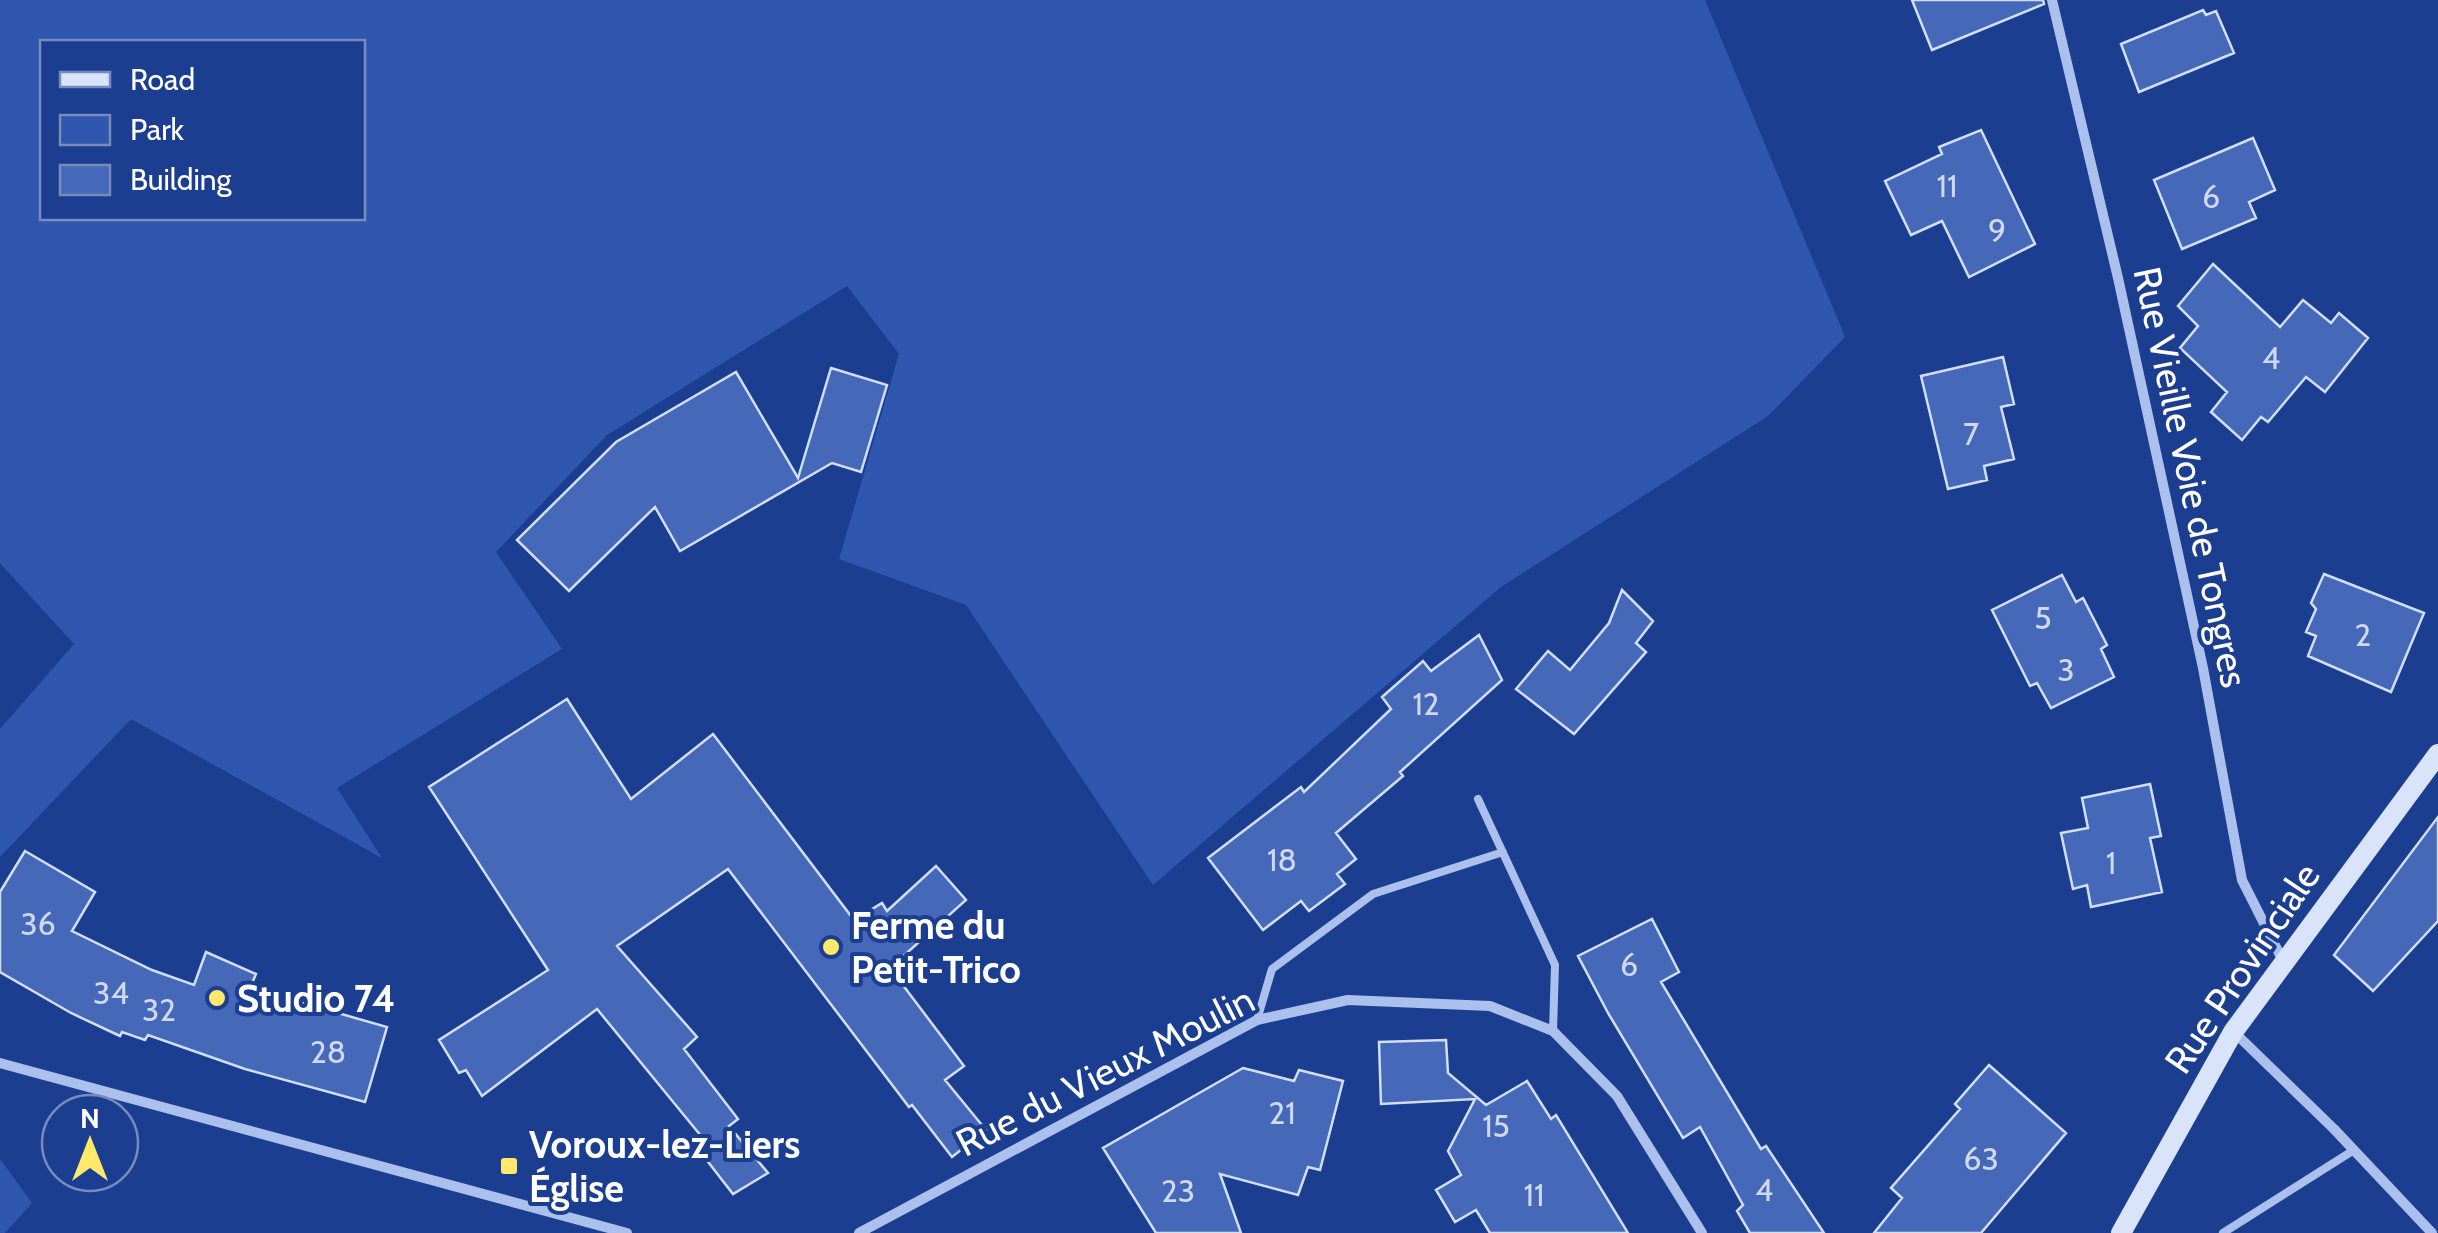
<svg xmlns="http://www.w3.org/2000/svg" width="2438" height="1233" font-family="Cabin,sans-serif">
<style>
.green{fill:#3057af;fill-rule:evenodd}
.building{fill:#4568b9;stroke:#d2dffa;stroke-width:2.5}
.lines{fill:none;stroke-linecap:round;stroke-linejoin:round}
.lane{stroke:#acc0ee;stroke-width:8}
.street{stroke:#acc0ee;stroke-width:10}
.secondary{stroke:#d9e3fa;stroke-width:20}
.poi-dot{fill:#fee96b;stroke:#1c3e91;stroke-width:4}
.labels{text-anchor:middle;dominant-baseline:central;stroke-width:8;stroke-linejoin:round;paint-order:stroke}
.number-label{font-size:32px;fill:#d0d9ee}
.street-label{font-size:38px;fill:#fff;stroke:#1c3e91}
.poi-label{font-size:38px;font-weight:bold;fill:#fff;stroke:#1c3e91;text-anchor:start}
</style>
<rect width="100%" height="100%" fill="#1c3e91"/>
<path class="green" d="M0 0H1705L1845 337 1768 416 1501 587 1153 885 966 605 839 559 899 354 847 286 607 435 496 552 562 649 337 788 382 858 131 719 0 857V729L74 644 0 563ZM42 42H362V218H42Z
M0 1159 32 1203 5 1233H0Z"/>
<path class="building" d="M1912 0H2043L2044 4 1932 50Z
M2203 10 2206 15 2216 11 2234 53 2139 92 2121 44Z
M1981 130 2035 244 1969 277 1942 221 1911 235 1885 181 1942 154 1939 147Z
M2253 138 2275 190 2249 202 2256 218 2182 249 2154 180Z
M2213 264 2280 327 2303 300 2331 323 2339 313 2368 338 2325 392 2306 377 2268 422 2261 417 2242 440 2211 412 2227 392 2180 348 2198 326 2178 306Z
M2003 357 2014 404 2001 407 2014 459 1984 466 1987 480 1948 489 1921 376Z
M831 368 887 385 861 472 832 463 680 551 655 507 569 591 517 540 616 442 736 372 798 478Z
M2324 574 2424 613 2391 692 2308 656 2316 636 2306 632 2316 609 2311 603Z
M2062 575 2076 602 2083 598 2107 645 2101 649 2114 677 2051 708 2037 683 2030 686 1992 610Z
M1622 590 1653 621 1636 643 1646 652 1574 734 1516 689 1548 651 1570 670 1609 623Z
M1479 635 1502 680 1400 772 1403 776 1336 833 1356 859 1337 874 1345 884 1309 911 1301 901 1263 930 1208 858 1301 787 1304 792 1391 709 1382 697 1423 661 1431 671Z
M567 699 631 799 713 734 854 920 882 903 887 911 936 866 966 900 890 968 964 1066 945 1080 986 1130 952 1157 912 1105 909 1107 728 869 617 946 697 1037 684 1049 738 1119 729 1126 768 1173 733 1194 698 1149 706 1142 597 1009 482 1096 466 1070 459 1073 439 1040 548 970 429 787Z
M2150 784 2161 836 2150 838 2162 892 2091 907 2087 885 2073 889 2061 833 2088 828 2082 798Z
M2438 817V921L2373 991 2334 955Z
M25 851 95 892 72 931 152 970 194 985 206 952 256 974 250 988 387 1027 365 1102 245 1069 148 1035 145 1040 122 1032 120 1036 71 1013 0 972V892Z
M1652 919 1679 972 1661 982 1761 1149 1766 1146 1824 1233H1750L1737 1211 1743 1205 1700 1127 1683 1138 1608 1013 1578 956Z
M1446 1040 1448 1073 1486 1105 1527 1081 1551 1119 1556 1115 1628 1233H1490L1476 1210 1455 1222 1436 1190 1461 1175 1448 1151 1475 1099 1381 1104 1379 1042Z
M1989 1065 2066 1133 1981 1233H1874L1902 1198 1891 1188 1960 1109 1955 1104Z
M1243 1068 1294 1081 1299 1070 1343 1081 1320 1170 1308 1167 1298 1195 1220 1174 1241 1233H1156L1103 1148Z"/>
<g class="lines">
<path class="lane" d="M1478 799 1555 965 1553 1031
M1257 1020 1272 969 1373 894 1503 852
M2223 1233 2354 1150"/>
<path class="street" d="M2052 0 2118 278 2203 668 2242 880 2283 961
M2234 1032 2334 1129 2432 1233
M0 1063 627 1233
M859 1233 1257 1020 1348 1000 1490 1006 1553 1031 1617 1096 1702 1233"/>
<path class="secondary" d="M2121 1233 2233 1032 2438 754"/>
</g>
<g class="poi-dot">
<circle cx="831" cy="947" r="10"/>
<circle cx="217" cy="998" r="10"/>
<rect x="499" y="1156" width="20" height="20" rx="5"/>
</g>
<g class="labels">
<g class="number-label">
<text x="1947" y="185">11</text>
<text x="2211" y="196">6</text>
<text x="1997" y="229">9</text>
<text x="2271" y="357">4</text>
<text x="1971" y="433">7</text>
<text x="2043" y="617">5</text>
<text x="2363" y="634">2</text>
<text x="2066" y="669">3</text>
<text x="1426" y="703">12</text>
<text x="1282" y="859">18</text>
<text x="2111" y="862">1</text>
<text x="38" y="923">36</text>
<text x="1629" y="964">6</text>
<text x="111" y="992">34</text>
<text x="159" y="1009">32</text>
<text x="328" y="1051">28</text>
<text x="1282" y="1112">21</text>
<text x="1496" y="1125">15</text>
<text x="1981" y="1158">63</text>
<text x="1764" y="1189">4</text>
<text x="1178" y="1190">23</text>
<text x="1534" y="1194">11</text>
</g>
<g class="street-label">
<text transform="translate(2191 477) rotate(78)">Rue Vieille Voie de Tongres</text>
<text transform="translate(2242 968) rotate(-56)">Rue Provinciale</text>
<text transform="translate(1105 1071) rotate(-27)">Rue du Vieux Moulin</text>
</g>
<g class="poi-label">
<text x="851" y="925">Ferme du<tspan x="851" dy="44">Petit-Trico</tspan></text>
<text x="237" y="998">Studio 74</text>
<text x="529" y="1144">Voroux-lez-Liers<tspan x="529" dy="44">Église</tspan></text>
</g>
</g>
<rect x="40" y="40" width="325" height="180" fill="#1c3e91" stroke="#778bbd" stroke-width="2.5"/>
<rect x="60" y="72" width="50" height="15" fill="#d9e3fa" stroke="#778bbd" stroke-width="2.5"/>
<text x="130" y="90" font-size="30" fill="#ffffff">Road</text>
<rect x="60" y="115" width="50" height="30" fill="#3057af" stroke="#778bbd" stroke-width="2.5"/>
<text x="130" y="140" font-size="30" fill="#ffffff">Park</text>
<rect x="60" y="165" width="50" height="30" fill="#4568b9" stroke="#778bbd" stroke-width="2.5"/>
<text x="130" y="190" font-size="30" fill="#ffffff">Building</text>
<g transform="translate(90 1143)"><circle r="48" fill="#1c3e91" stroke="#778bbd" stroke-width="2.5"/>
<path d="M0-8L18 38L0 25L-18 38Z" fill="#fee96b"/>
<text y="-15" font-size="28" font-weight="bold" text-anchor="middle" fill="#ffffff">N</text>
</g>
</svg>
